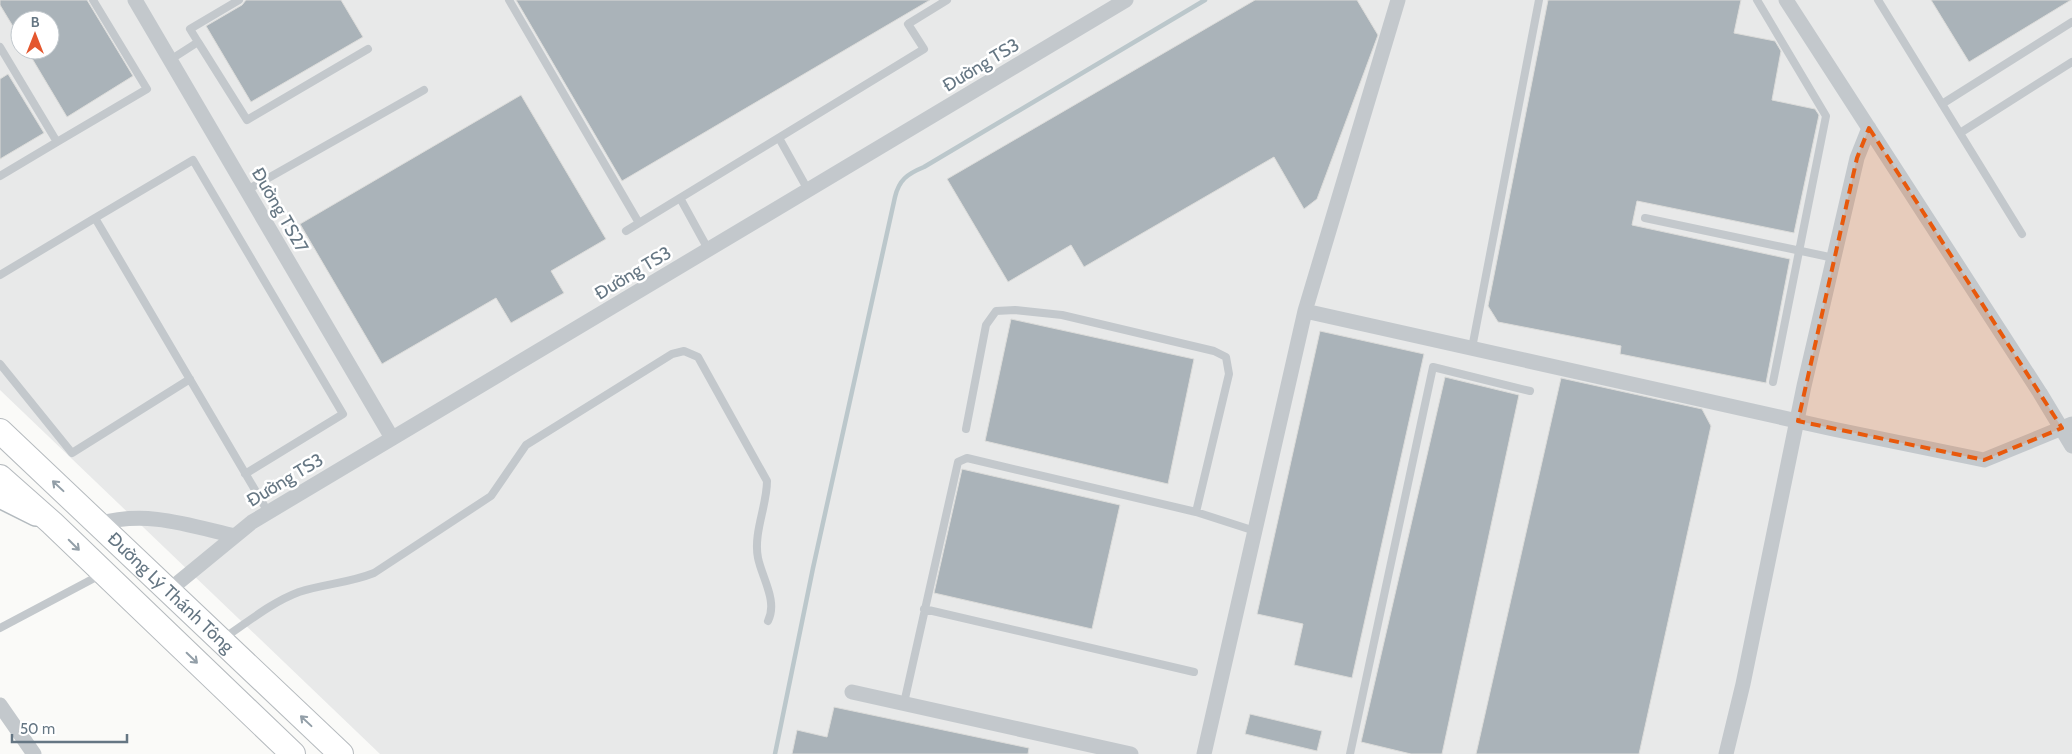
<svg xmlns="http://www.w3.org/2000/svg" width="2072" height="754" font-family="Cabin,sans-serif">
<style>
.built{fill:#e8e9e9;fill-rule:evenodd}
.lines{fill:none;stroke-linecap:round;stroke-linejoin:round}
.stream{stroke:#bbc7cb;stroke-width:4.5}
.building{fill:#aab3b9;stroke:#dcdcda}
.secondary-casing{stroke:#b3babf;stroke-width:24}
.primary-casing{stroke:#b5babe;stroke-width:26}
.service{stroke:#c3c8cc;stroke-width:8}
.minor{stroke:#c3c8cc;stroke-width:15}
.secondary{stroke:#fff;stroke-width:21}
.primary{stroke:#fff;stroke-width:24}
.oneway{stroke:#939fa8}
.marked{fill:#e8590c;fill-opacity:0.2;stroke:#e8590c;stroke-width:4;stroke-dasharray:10 6;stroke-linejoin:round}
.labels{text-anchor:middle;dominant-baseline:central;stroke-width:5;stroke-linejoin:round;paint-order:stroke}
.street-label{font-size:18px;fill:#657683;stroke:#fff}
</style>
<rect width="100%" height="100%" fill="#fafaf8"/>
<path class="built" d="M0 0H2072V754H380L0 390ZM20 20H50V50H20Z"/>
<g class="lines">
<path class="stream" d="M775 754 813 568 895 197C899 180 907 174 924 167L1205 0"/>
</g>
<path class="building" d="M0 0H87L133 76 67 117 27 50H50V20H20V38L0 5Z
M246 0H341L363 37 251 102 206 26 242 5Z
M516 0H930L622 181Z
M1255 0H1357L1378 35 1317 199 1304 209 1274 157 1084 267 1071 245 1008 282 947 179Z
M1548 0H1741L1734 33 1775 41 1781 51 1772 100 1815 109 1819 115 1794 233 1637 201 1632 225 1790 259 1766 383 1620 354 1621 346 1498 322 1488 306Z
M1931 0H2071L1969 62Z
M8 74 44 133 0 159V79Z
M521 95 606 239 551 271 564 293 511 323 496 298 382 364 300 224Z
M1011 319 1194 359 1168 484 985 441Z
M1320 331 1424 354 1352 678 1294 665 1303 624 1257 614Z
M1445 377 1519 395 1442 754H1411L1361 742Z
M1561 378 1702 409 1711 426 1639 754H1476Z
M962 469 1120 505 1092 629 934 593Z
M834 707 1029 748 1028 754H792L797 730 827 737Z
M1250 714 1322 731 1317 751 1245 734Z"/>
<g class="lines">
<defs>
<path id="secondary" d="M0 497 36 515"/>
<g id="primary">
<path id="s1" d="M0 431 341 754"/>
<path d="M0 477 52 523 293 754"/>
</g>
</defs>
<use href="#secondary" class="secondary-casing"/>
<use href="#primary" class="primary-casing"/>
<path class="service" d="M509 0 639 223
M1757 0 1826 116 1773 382
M1878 0 2022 234
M198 42 190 29 239 0
M0 47 57 142 0 176
M170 60 198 42 247 120 368 49
M1942 104 2072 22
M1960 133 2072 62
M779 138 808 190
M57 142 147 89 93 0
M247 190 424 90
M680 198 708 249
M95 218 193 160 343 414 245 474
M1645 218 1834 258
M626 231 924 49 908 24 947 0
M0 275 95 218 268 512
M1472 348 1539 0
M0 364 72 453 190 379
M966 429 986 325 996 311 1015 310 1062 315 1214 351 1226 357 1229 374 1196 512
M924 609 1194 672
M0 628 102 574
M224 638C248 622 272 602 299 592 324 584 349 583 374 573L491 496 526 445 672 354 684 351 698 357 767 481C767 506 753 533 758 558 762 578 778 601 768 621
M904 703 958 462 967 458 1196 512 1255 531
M1350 754 1433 367 1530 391"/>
<path class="minor" d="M135 0 392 438
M1786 0 2040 393 2072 446
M1305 311 1833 429 1984 460 2072 424
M99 524C146 510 188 525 235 536
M168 591 252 522 1126 0
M852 692 1131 754
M0 705 34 754
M1204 754 1305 311 1398 0
M1726 754 1743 684 1804 386 1857 158 1869 128"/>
<use href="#secondary" class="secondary"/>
<use href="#primary" class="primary"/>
</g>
<defs><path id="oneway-shaft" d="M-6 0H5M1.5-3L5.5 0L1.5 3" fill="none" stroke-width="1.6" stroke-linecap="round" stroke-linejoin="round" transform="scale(1.25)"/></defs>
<g class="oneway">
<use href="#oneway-shaft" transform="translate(58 486) rotate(-137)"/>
<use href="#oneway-shaft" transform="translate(74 545) rotate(45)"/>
<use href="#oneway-shaft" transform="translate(192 658) rotate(44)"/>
<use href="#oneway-shaft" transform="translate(306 721) rotate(-137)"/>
</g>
<path class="marked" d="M1869 128 2062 428 1984 460 1798 421 1857 158Z"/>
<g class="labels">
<g class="street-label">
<text transform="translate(981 65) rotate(-31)">Đường TS3</text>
<text transform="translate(280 210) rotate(60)">Đường TS27</text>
<text transform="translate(633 273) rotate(-31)">Đường TS3</text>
<text transform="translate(285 480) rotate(-31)">Đường TS3</text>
<text stroke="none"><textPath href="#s1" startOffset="235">Đường Lý Thánh Tông</textPath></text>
</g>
</g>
<g transform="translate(35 35)"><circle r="24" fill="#ffffff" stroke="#c1c8cd"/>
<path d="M0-4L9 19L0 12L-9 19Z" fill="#e4572e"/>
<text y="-8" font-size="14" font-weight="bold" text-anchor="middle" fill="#657683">B</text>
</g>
<path d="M12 734v8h115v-8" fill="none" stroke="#657683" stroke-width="2.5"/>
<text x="20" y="734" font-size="15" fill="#657683" stroke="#ffffff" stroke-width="4" paint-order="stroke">50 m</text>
</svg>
